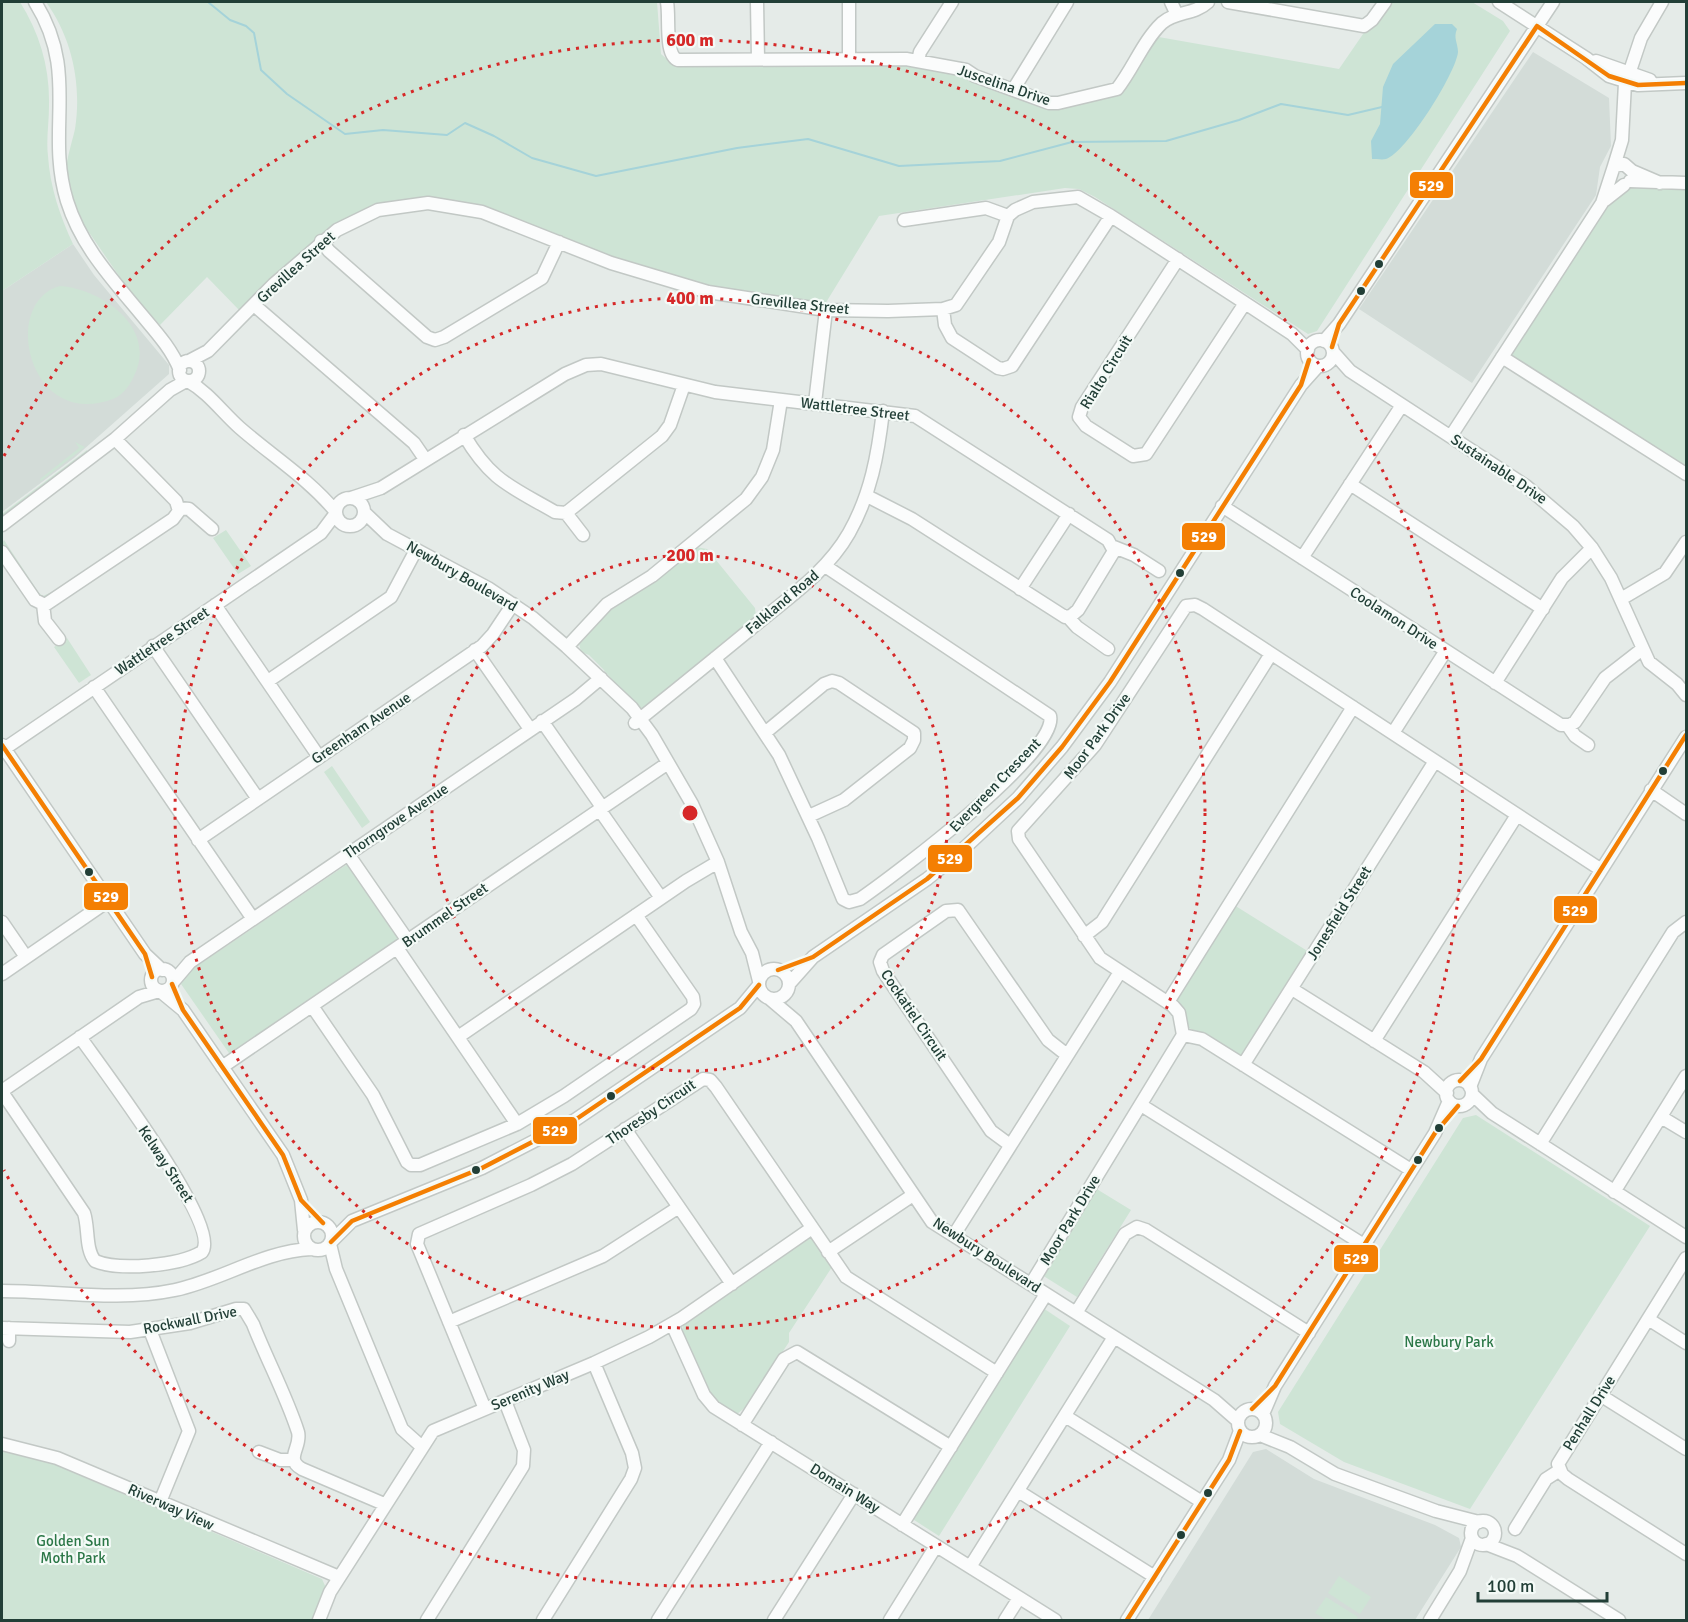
<svg xmlns="http://www.w3.org/2000/svg" width="1688" height="1622" font-family="Signika,sans-serif">
<style>
.built{fill:#d3dcd8}
.green{fill:#cee4d5}
.water{fill:#a5d3d9}
.lines{fill:none;stroke-linecap:round;stroke-linejoin:round}
.stream{stroke:#a5d3d9;stroke-width:2}
.minor-casing{stroke:#c2c8c5;stroke-width:15}
.minor{stroke:#fbfcfc;stroke-width:12}
.bus-1-casing{stroke:#f4faf7;stroke-width:9}
.bus-1{stroke:#f47f03;stroke-width:4.5}
.ring{fill:none;stroke:#d62828;stroke-width:3;stroke-dasharray:3 6}
.bus-dot{fill:#223f37;stroke:#f4faf7;stroke-width:2}
.labels{text-anchor:middle;dominant-baseline:central;stroke-width:4.5;stroke-linejoin:round;paint-order:stroke}
.street-label{font-size:15px;fill:#223f37;stroke:#f4faf7}
.park-label{font-size:15px;fill:#2b7747;stroke:#f4faf7}
.centre{fill:#d62828;stroke:#f4faf7;stroke-width:3}
.ring-label{font-size:18px;text-anchor:middle;font-weight:bold;fill:#d62828;stroke:#f4faf7;stroke-width:4.5;stroke-linejoin:round;paint-order:stroke}
.line-badge{stroke:#f4faf7;stroke-width:2}
.badge-label{font-size:16px;text-anchor:middle;font-weight:bold;fill:#fff}
</style>
<rect width="100%" height="100%" fill="#e5ebe8"/>
<path class="built" d="M1533 52 1609 98 1611 146 1600 167 1596 195 1472 383 1359 309Z
M73 244 94 275 169 365V374L74 458 2 512V291Z
M1266 1449 1314 1479 1435 1525 1459 1538 1461 1547 1415 1620H1148L1253 1452Z"/>
<path class="green" d="M2 2H20C40 34 50 68 49 106 49 123 46 140 48 156 50 187 60 216 73 244L2 291Z
M46 2H657L661 54 674 65 796 62 908 64 965 75 1049 103 1110 92 1153 36 1339 69 1385 2H1472L1503 21 1510 31 1317 331 1308 334 1095 197 1079 189 1065 188 879 216 822 309 781 304 630 269 462 204 369 210 240 311 207 277 160 325 119 280V276L86 228 83 227C76 211 66 192 66 174 66 159 72 143 75 129 82 84 72 38 46 2Z
M1686 183V474L1502 357 1602 203 1624 185Z
M60 286C102 289 158 328 134 376 130 385 123 395 113 399 28 431 0 302 60 286Z
M75 442 85 447 41 481 40 479 79 448Z
M87 450V452L4 517 2 514Z
M226 530 251 566 238 574 213 538Z
M4 540 39 593 43 596 54 591 56 593 46 598 36 594 2 544Z
M696 547 707 549 755 608 756 616 643 710 637 709 603 669 589 655 581 652 579 643 606 611Z
M67 638 91 675 79 683 54 647Z
M332 766 370 822 362 828 324 772Z
M349 863 400 940 231 1056 181 984 191 970Z
M1234 905 1309 952 1242 1055H1238L1189 1028 1177 999V994Z
M1476 1115 1650 1226 1470 1509 1344 1462 1280 1424 1278 1412 1463 1118Z
M1095 1188 1131 1210 1077 1297 1042 1275Z
M807 1237 813 1239 832 1267 789 1333V1342L748 1405 736 1415 713 1401 682 1330 684 1320Z
M1043 1308 1070 1326 939 1536 911 1518Z
M2 1450 49 1462 322 1579 326 1588 314 1620H2Z
M1339 1576 1371 1597 1360 1614 1328 1593Z
M1326 1597 1358 1617 1356 1620H1327L1315 1613Z"/>
<path class="water" d="M1435 24H1452L1457 29C1453 38 1458 43 1458 52 1456 73 1406 153 1386 159 1383 160 1376 159 1372 159L1371 141 1380 124 1383 87 1393 64Z"/>
<g class="lines">
<path class="stream" d="M208 2 230 20 246 26 254 33 261 70 287 94 345 134 383 130 447 135 465 123 494 136 532 158 596 176 737 148 808 139 899 166 1000 161 1072 142 1166 141 1239 120 1281 104 1348 115 1382 107"/>
<defs>
<path id="minor" d="M35 2C80 74 45 129 67 201 81 246 112 279 141 314 156 332 171 348 180 370
M667 2C670 17 664 55 678 60L906 59 966 70 975 76 1049 103H1058L1117 89C1133 69 1143 41 1162 23 1176 11 1194 15 1208 2
M757 2 758 59
M849 2V58
M1171 2 1177 15
M1228 2 1364 26 1372 20 1385 2
M1499 2 1586 58 1609 76 1638 85 1686 83
M918 61 920 52 952 2
M1596 61 1650 80
M1629 74 1641 38 1662 2
M1013 90 1067 2
M1614 166 1622 140 1625 83
M1630 181 1686 183
M1605 200 1624 185
M904 220 986 208 1008 216
M321 241 329 251 427 337 435 340 444 337 542 278 559 242
M1178 259 1082 407 1079 417 1086 426 1133 456 1146 454 1245 303
M254 305 414 443 425 459
M943 309 945 325 952 338 998 368 1003 369 1012 366 1111 216
M1307 353a13 13 0 1 1 26 0a13 13 0 1 1-26 0Z
M1324 341 1339 324 1553 2
M1334 353 1350 371 1526 486 1573 526 1592 548 1611 578 1649 662 1677 684 1686 695
M1502 357 1686 474
M189 361 208 351 274 284 337 230 378 210 428 203 482 212 611 263 708 292 826 310 888 311 943 309 956 305 999 242 1008 216 1015 210 1033 202 1078 197 1111 216 1245 303 1292 334 1308 350
M179 371a10 10 0 1 1 20 0a10 10 0 1 1-20 0Z
M188 381C209 393 222 412 240 428 272 456 309 479 336 512
M815 403 826 310
M464 435C491 481 510 486 555 512L566 513 662 436 670 425 684 385
M1451 436 1602 203 1614 166 1624 164 1632 171 1660 183
M1350 484 1543 609
M336 512a14 14 0 1 1 28 0a14 14 0 1 1-28 0Z
M351 498 381 488 565 374 586 365 601 364 715 392 915 416 1108 540 1114 551 1078 610 1071 616 1065 617 912 519 867 496
M1222 506 1561 725H1570L1575 722 1605 678 1641 650
M179 508 189 509 212 529
M365 513 387 534 488 588 533 618 567 647 632 708 652 735 692 804 718 862 741 932 752 953 759 981
M566 513 583 535
M2 525 115 439 170 390 186 381
M1114 547 1134 555 1159 571
M2 552 35 600 45 605 173 519 179 511 176 501 115 439
M1302 558 1402 405
M1020 589 1069 514
M1621 599 1665 573 1686 542
M43 604 45 621 59 639
M215 605 319 757
M1068 617 1077 627 1108 649
M153 646 258 799
M567 647 607 604 652 576 746 499 762 477 773 450 781 400
M475 650 530 729
M715 658 779 755 818 838 843 899 849 902 860 899C892 877 1060 751 1050 716L825 566
M268 681 391 597 416 550
M1495 683 1562 578 1592 548
M94 687 253 919
M542 721 602 807
M635 723C677 689 718 656 759 622 792 595 828 570 849 533 871 494 878 454 883 411
M1568 726 1575 736 1588 745
M766 732 824 684 832 681 839 683 914 733V740L910 748 844 800 809 816
M1393 733 1445 652
M2 745 145 954 162 970
M4 749 321 533 336 513
M1651 790 1686 814
M599 809 661 898
M198 840 482 646 493 634 513 604
M348 854 408 941
M2 922 26 957
M1084 936 1102 922 1271 654
M397 948 517 1124
M759 984a15 15 0 1 1 30 0a15 15 0 1 1-30 0Z
M151 980a11 11 0 1 1 22 0a11 11 0 1 1-22 0Z
M2 974 108 901
M173 982 190 962 576 699 601 678
M789 984 813 957 927 879 958 854 1018 798 1062 747 1110 682 1301 385 1318 366
M1292 989 1424 1072 1447 1093
M160 991 183 1010 283 1155 301 1200 304 1230
M770 999 796 1021 932 1222 1214 1400 1238 1421
M1168 1002 1353 707
M312 1006 373 1095 407 1162 411 1165H420L517 1124 564 1096 691 1009 694 1004 693 997 636 915
M1183 1035 1202 1039 1411 1170
M458 1037 686 881 718 862
M1374 1041 1517 815
M1243 1065 1435 761
M222 1067 668 763
M1446 1093a13 13 0 1 1 26 0a13 13 0 1 1-26 0Z
M1470 1087 1481 1059 1686 737
M2 1091 139 997 159 991
M2 1092 84 1213C89 1228 85 1249 95 1261 119 1271 179 1266 202 1252 222 1226 101 1067 80 1037
M1472 1094 1492 1113 1686 1237
M1141 1105 1364 1245
M1661 1117 1686 1132
M625 1129 732 1284
M1540 1144 1673 932 1686 922
M1010 1145 991 1131 883 971 880 962 883 955 946 911 958 910 1048 1040 1067 1055
M1614 1192 1686 1076
M304 1236a14 14 0 1 1 28 0a14 14 0 1 1-28 0Z
M954 1235 1120 972
M331 1242 352 1221 482 1168 575 1120 740 1008 759 985
M330 1244 336 1269 402 1429 421 1446
M828 1252 913 1195
M1686 1258 1558 1464 1562 1474 1568 1479 1686 1554
M1031 1284 1183 1035 1179 1013 1173 1006 1100 958 1019 839 1018 831 1095 745 1186 606 1195 605 1203 609 1600 869
M2 1291C59 1291 118 1302 175 1290 222 1280 263 1251 311 1249
M1076 1313 1125 1234 1137 1227 1146 1230 1309 1333
M1648 1319 1686 1343
M449 1322 603 1256 679 1207
M672 1324 704 1395 714 1407 1055 1620
M2 1328 130 1332 190 1323 236 1309H244L253 1324C267 1360 286 1395 298 1432 302 1447 284 1459 302 1469L384 1504
M150 1330 189 1431 160 1502
M9 1341V1328
M1600 1395 1686 1449
M1238 1423a14 14 0 1 1 28 0a14 14 0 1 1-28 0Z
M485 1409 417 1244 419 1234 531 1185 572 1164 703 1079 710 1080 716 1087 846 1277 997 1373
M1263 1414 1275 1386 1435 1133 1449 1101
M1065 1416 1202 1502
M742 1425 784 1359 797 1352 951 1447
M1260 1435 1290 1447 1335 1474 1436 1511 1479 1522
M2 1444 57 1458 339 1577
M259 1452 280 1460H293
M1018 1491 1155 1577
M1471 1533a12 12 0 1 1 24 0a12 12 0 1 1-24 0Z
M902 1525 1046 1294
M1515 1529 1546 1479 1560 1470
M1486 1544 1517 1556 1619 1620
M970 1567 1114 1337
M319 1620 330 1592 433 1431 594 1363 649 1337 682 1318 812 1228
M427 1620 523 1466 524 1450 505 1401
M543 1620 631 1479 635 1468 632 1453 594 1363
M658 1620 771 1442
M774 1620 854 1494
M890 1620 936 1546
M1005 1620 1019 1598
M1127 1620 1229 1460 1240 1431
M1430 1620 1460 1571 1472 1538"/>
</defs>
<use href="#minor" class="minor-casing"/>
<use href="#minor" class="minor"/>
<defs>
<path id="bus-1" d="M1537 26 1609 76 1638 85 1686 83
M1332 347 1339 324 1537 26
M2 745 145 954 152 977
M778 970 813 957 927 879 1018 798 1062 747 1110 682 1301 385 1309 360
M172 984 183 1010 283 1155 301 1200 323 1223
M1460 1081 1481 1059 1686 735
M331 1242 352 1221 482 1168 575 1120 740 1008 759 985
M1252 1409 1275 1386 1435 1133 1458 1106
M1127 1620 1229 1460 1240 1431"/>
</defs>
<use href="#bus-1" class="bus-1-casing"/>
<use href="#bus-1" class="bus-1"/>
</g>
<g class="ring">
<circle cx="690" cy="813" r="258"/>
<circle cx="690" cy="813" r="515"/>
<path d="M4 456A773 773 0 1 1 4 1170"/>
</g>
<g class="bus-dot">
<circle cx="1379" cy="264" r="5"/>
<circle cx="1361" cy="291" r="5"/>
<circle cx="1180" cy="573" r="5"/>
<circle cx="1663" cy="771" r="5"/>
<circle cx="89" cy="872" r="5"/>
<circle cx="611" cy="1096" r="5"/>
<circle cx="1439" cy="1128" r="5"/>
<circle cx="1418" cy="1160" r="5"/>
<circle cx="476" cy="1170" r="5"/>
<circle cx="1208" cy="1493" r="5"/>
<circle cx="1181" cy="1535" r="5"/>
</g>
<g class="labels">
<g class="street-label">
<text transform="translate(1004 85) rotate(19)">Juscelina Drive</text>
<text transform="translate(296 267) rotate(-42)">Grevillea Street</text>
<text transform="translate(800 304) rotate(6)">Grevillea Street</text>
<text transform="translate(1106 372) rotate(-58)">Rialto Circuit</text>
<text transform="translate(855 409) rotate(7)">Wattletree Street</text>
<text transform="translate(1499 469) rotate(34)">Sustainable Drive</text>
<text transform="translate(462 576) rotate(30)">Newbury Boulevard</text>
<text transform="translate(782 602) rotate(-40)">Falkland Road</text>
<text transform="translate(1394 618) rotate(33)">Coolamon Drive</text>
<text transform="translate(162 641) rotate(-34)">Wattletree Street</text>
<text transform="translate(361 728) rotate(-34)">Greenham Avenue</text>
<text transform="translate(1097 736) rotate(-54)">Moor Park Drive</text>
<text transform="translate(995 785) rotate(-46)">Evergreen Crescent</text>
<text transform="translate(396 821) rotate(-34)">Thorngrove Avenue</text>
<text transform="translate(1339 913) rotate(-58)">Jonesfield Street</text>
<text transform="translate(445 915) rotate(-35)">Brummel Street</text>
<text transform="translate(914 1015) rotate(56)">Cockatiel Circuit</text>
<text transform="translate(651 1112) rotate(-34)">Thoresby Circuit</text>
<text transform="translate(166 1164) rotate(57)">Kelway Street</text>
<text transform="translate(1070 1220) rotate(-59)">Moor Park Drive</text>
<text transform="translate(987 1255) rotate(33)">Newbury Boulevard</text>
<text transform="translate(190 1320) rotate(-11)">Rockwall Drive</text>
<text transform="translate(530 1390) rotate(-23)">Serenity Way</text>
<text transform="translate(1589 1413) rotate(-58)">Penhall Drive</text>
<text transform="translate(845 1488) rotate(32)">Domain Way</text>
<text transform="translate(171 1507) rotate(24)">Riverway View</text>
</g>
<g class="park-label">
<text x="1449" y="1342">Newbury Park</text>
<text x="73" y="1541">Golden Sun<tspan x="73" dy="17">Moth Park</tspan></text>
</g>
</g>
<circle cx="690" cy="813" r="9" class="centre"/>
<g class="ring-label">
<text x="690" y="46">600 m</text>
<text x="690" y="304">400 m</text>
<text x="690" y="561">200 m</text>
</g>
<g class="line-badge">
<rect x="1409" y="171" width="45" height="28" rx="6" fill="#f47f03"/>
<rect x="1181" y="522" width="45" height="29" rx="6" fill="#f47f03"/>
<rect x="927" y="844" width="46" height="29" rx="6" fill="#f47f03"/>
<rect x="83" y="882" width="46" height="29" rx="6" fill="#f47f03"/>
<rect x="1553" y="895" width="45" height="29" rx="6" fill="#f47f03"/>
<rect x="532" y="1116" width="46" height="29" rx="6" fill="#f47f03"/>
<rect x="1333" y="1244" width="46" height="29" rx="6" fill="#f47f03"/>
</g>
<g class="badge-label">
<text x="1431" y="191">529</text>
<text x="1204" y="542">529</text>
<text x="950" y="864">529</text>
<text x="106" y="902">529</text>
<text x="1575" y="916">529</text>
<text x="555" y="1136">529</text>
<text x="1356" y="1264">529</text>
</g>
<rect width="1688" height="1622" fill="none" stroke="#223f37" stroke-width="6"/>
<path d="M1478 1592v9h129v-9" fill="none" stroke="#223f37" stroke-width="3"/>
<text x="1487" y="1592" font-size="18" fill="#223f37" stroke="#f4faf7" stroke-width="4.5" paint-order="stroke">100 m</text>
</svg>
